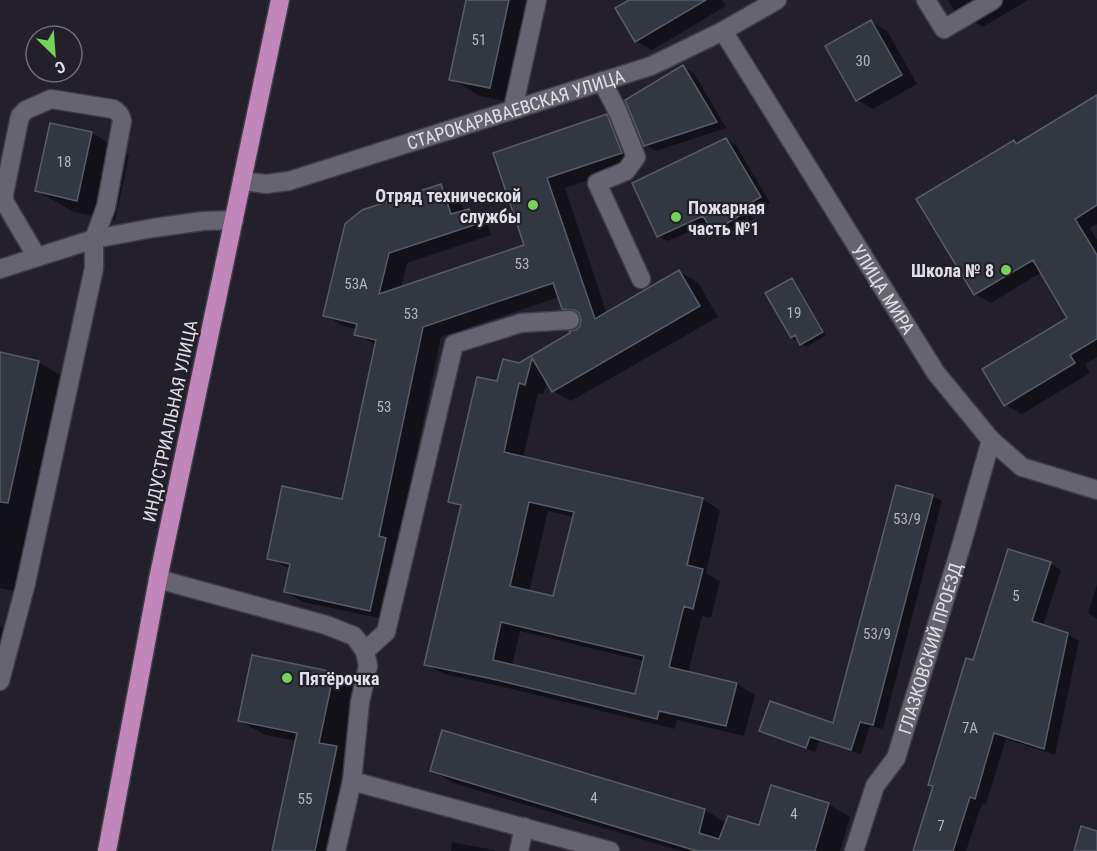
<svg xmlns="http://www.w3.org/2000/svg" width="1097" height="851" font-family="'Roboto Condensed',sans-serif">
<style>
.shadow{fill:#0007;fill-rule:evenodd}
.building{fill:#323742;stroke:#575c69;stroke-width:1.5;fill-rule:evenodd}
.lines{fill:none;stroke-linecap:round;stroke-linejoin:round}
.minor-casing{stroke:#403d46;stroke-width:21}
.highway-casing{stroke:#403d46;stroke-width:21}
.minor{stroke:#676471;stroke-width:18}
.highway{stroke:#c186ba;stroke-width:18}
.poi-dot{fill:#77d259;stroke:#23202b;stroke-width:2}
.labels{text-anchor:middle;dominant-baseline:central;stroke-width:4.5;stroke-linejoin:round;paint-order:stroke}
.number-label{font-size:15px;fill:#b4b4bd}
.street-label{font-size:18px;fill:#e0dee6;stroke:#23202b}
.poi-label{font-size:18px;font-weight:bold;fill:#e0dee6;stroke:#23202b;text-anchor:end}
</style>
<rect width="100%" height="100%" fill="#23202b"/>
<path class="shadow" d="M468 0H542L519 104 480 96 451 79Z
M632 0H722L726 6 652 50 636 41Z
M948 0H1028L983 27 954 10Z
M871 22 887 31 917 84 873 109 857 100Z
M683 67 694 73 726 128 656 151 645 145Z
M1097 97V224L1090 228 1097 240V357L1085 364 1090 373 1022 414 1006 405 1070 318 1042 272 991 303 975 294 1014 142 1018 144Z
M606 116 625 127 640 163 565 188 607 314 679 272 698 282 718 317 571 401 553 391 547 381 543 394 538 393 523 458 702 499 720 510 706 573 720 581 711 618 702 616 688 673 737 684 755 695 744 736 677 720 675 729 508 688 444 674 426 664 462 508 450 501 498 383 519 365 576 331 581 326 583 320 563 308 559 297 441 337 397 546 403 550 389 620 303 602 285 592 290 569 269 558 343 500 376 345 356 334 357 329 343 326 325 315 441 186 459 196 464 212 469 210 487 221 491 235 407 263 401 288 526 246 495 154ZM548 511 574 517 554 598 529 592ZM520 631 644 661 636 696 512 666Z
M92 133 129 155 115 221 74 212 37 191Z
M726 139 736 145 770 203 750 214 753 219 723 237 714 231 709 223 668 241 658 236Z
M792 280 796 283 826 335 806 347 802 344 799 339 797 340 792 337Z
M0 354 38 362 76 384 30 595 0 588Z
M897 487 933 496 942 501 883 729 870 726 861 754 819 741 815 752 770 736 761 730 834 725Z
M1050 563 1061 570 1043 626 1068 635 1079 641 1055 755 1006 739 986 804 982 803 966 851H914L935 787 930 784 974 662Z
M1097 585V619L1088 613Z
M0 626 13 634 0 676Z
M333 674 358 688 345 752 361 762 342 851H274L297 741 265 735 240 721Z
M432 770 705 810 726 823 760 827 828 804 850 817 840 851H681L453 783Z
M452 842 494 850 495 851H451Z"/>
<path class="building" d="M466 0H509L490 88 449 80Z
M629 0H706L635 42 615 8Z
M871 20 902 75 856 101 825 46Z
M683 65 717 122 644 146 625 100Z
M1097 95V205L1075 219 1097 255V339L1070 355 1075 363 1004 406 982 369 1067 318 1033 260 974 295 916 199 1014 140 1016 144Z
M607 114 622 153 547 178 595 319 679 270 700 306 552 392 532 358 525 385 519 383 504 452 703 498 687 565 703 569 693 609 684 606 669 667 737 683 726 726 659 711 657 719 488 678 424 665 461 505 448 502 477 377 497 381 503 359 519 363 570 333 569 331 576 330 580 326 581 320 579 313 574 310 562 309 553 283 423 327 379 536 386 538 370 611 284 592 290 564 267 559 282 486 342 499 376 340 354 335 357 324 323 316 345 224 362 210 441 184 451 214 469 209 474 225 389 253 379 294 524 245 493 153ZM529 502 574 512 553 596 510 586ZM501 622 644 656 635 694 493 660Z
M50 123 92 132 77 201 35 191Z
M726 138 761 197 742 208 744 213 713 232 703 216 657 237 632 183Z
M792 278 823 332 800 345 795 335 791 338 765 293Z
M0 352 39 361 8 503 0 502Z
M896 485 933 495 873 725 860 722 851 750 810 737 806 748 759 731 770 701 833 723Z
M1008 549 1051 562 1032 621 1068 633 1044 749 994 733 975 799 970 797 953 851H913L933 786 928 785 966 658 973 660Z
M252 655 334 672 319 743 337 746 315 851H272L297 733 238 721Z
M442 730 705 809 699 833 719 839 728 816 759 825 771 785 829 803 815 851H697L430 771Z
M1081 826 1097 831V851H1074Z"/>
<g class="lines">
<defs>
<g id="minor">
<path d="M926 0 944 29 993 0"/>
<path id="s1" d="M723 31 936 373 991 440 1022 467 1097 490"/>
<path d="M602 81 618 112 636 157 626 171 597 183 641 279"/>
<path d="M513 109 537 0"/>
<path id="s2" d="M242 181 266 184 289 181 651 66 723 31 777 0"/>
<path d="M0 269 94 239 153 228 203 221 234 220"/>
<path d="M158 579 326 625 354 636 365 651 368 666 360 702 352 781 336 851"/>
<path d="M365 651 386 632 454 344 521 323 570 320"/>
<path d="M0 681 25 587 94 268V239L106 207 122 121C121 115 119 112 113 109L51 99 26 110 20 116 4 194V201L37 257"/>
<path d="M352 781 610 851"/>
<path d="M519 851 524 827"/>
<path id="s3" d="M854 851 875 786 896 758 962 543 991 440"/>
</g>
<path id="highway" d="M107 851 158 579 280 0"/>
</defs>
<use href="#minor" class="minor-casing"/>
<use href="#highway" class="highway-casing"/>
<use href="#minor" class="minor"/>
<use href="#highway" class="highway"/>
</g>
<g class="poi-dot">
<circle cx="533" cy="205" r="6"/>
<circle cx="676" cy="217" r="6"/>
<circle cx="1006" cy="270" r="6"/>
<circle cx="287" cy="678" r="6"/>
</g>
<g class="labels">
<g class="number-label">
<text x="479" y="40">51</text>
<text x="863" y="61">30</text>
<text x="64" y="162">18</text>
<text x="522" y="264">53</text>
<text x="356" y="284">53А</text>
<text x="794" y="313">19</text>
<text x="411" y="314">53</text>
<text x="384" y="407">53</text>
<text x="907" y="519">53/9</text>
<text x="1016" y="596">5</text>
<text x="877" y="634">53/9</text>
<text x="970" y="728">7А</text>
<text x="594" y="798">4</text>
<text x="305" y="799">55</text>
<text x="794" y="814">4</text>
<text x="941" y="826">7</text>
</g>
<g class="street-label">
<text stroke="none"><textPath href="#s2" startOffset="285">СТАРОКАРАВАЕВСКАЯ УЛИЦА</textPath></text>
<text stroke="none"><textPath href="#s1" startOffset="304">УЛИЦА МИРА</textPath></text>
<text transform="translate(170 421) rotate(-78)">ИНДУСТРИАЛЬНАЯ УЛИЦА</text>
<text stroke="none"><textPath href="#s3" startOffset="218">ГЛАЗКОВСКИЙ ПРОЕЗД</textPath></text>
</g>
<g class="poi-label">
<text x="521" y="195">Отряд технической<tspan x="521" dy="21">службы</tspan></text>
<text x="688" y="207" text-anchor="start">Пожарная<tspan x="688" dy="21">часть №1</tspan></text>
<text x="994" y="270">Школа № 8</text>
<text x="299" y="678" text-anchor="start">Пятёрочка</text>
</g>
</g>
<g transform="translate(54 54) rotate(155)"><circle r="28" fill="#23202b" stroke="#6f6c76" stroke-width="1.5"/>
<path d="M0-4.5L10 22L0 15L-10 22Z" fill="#77d259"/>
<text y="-9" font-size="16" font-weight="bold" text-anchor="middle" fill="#e0dee6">С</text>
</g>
</svg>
